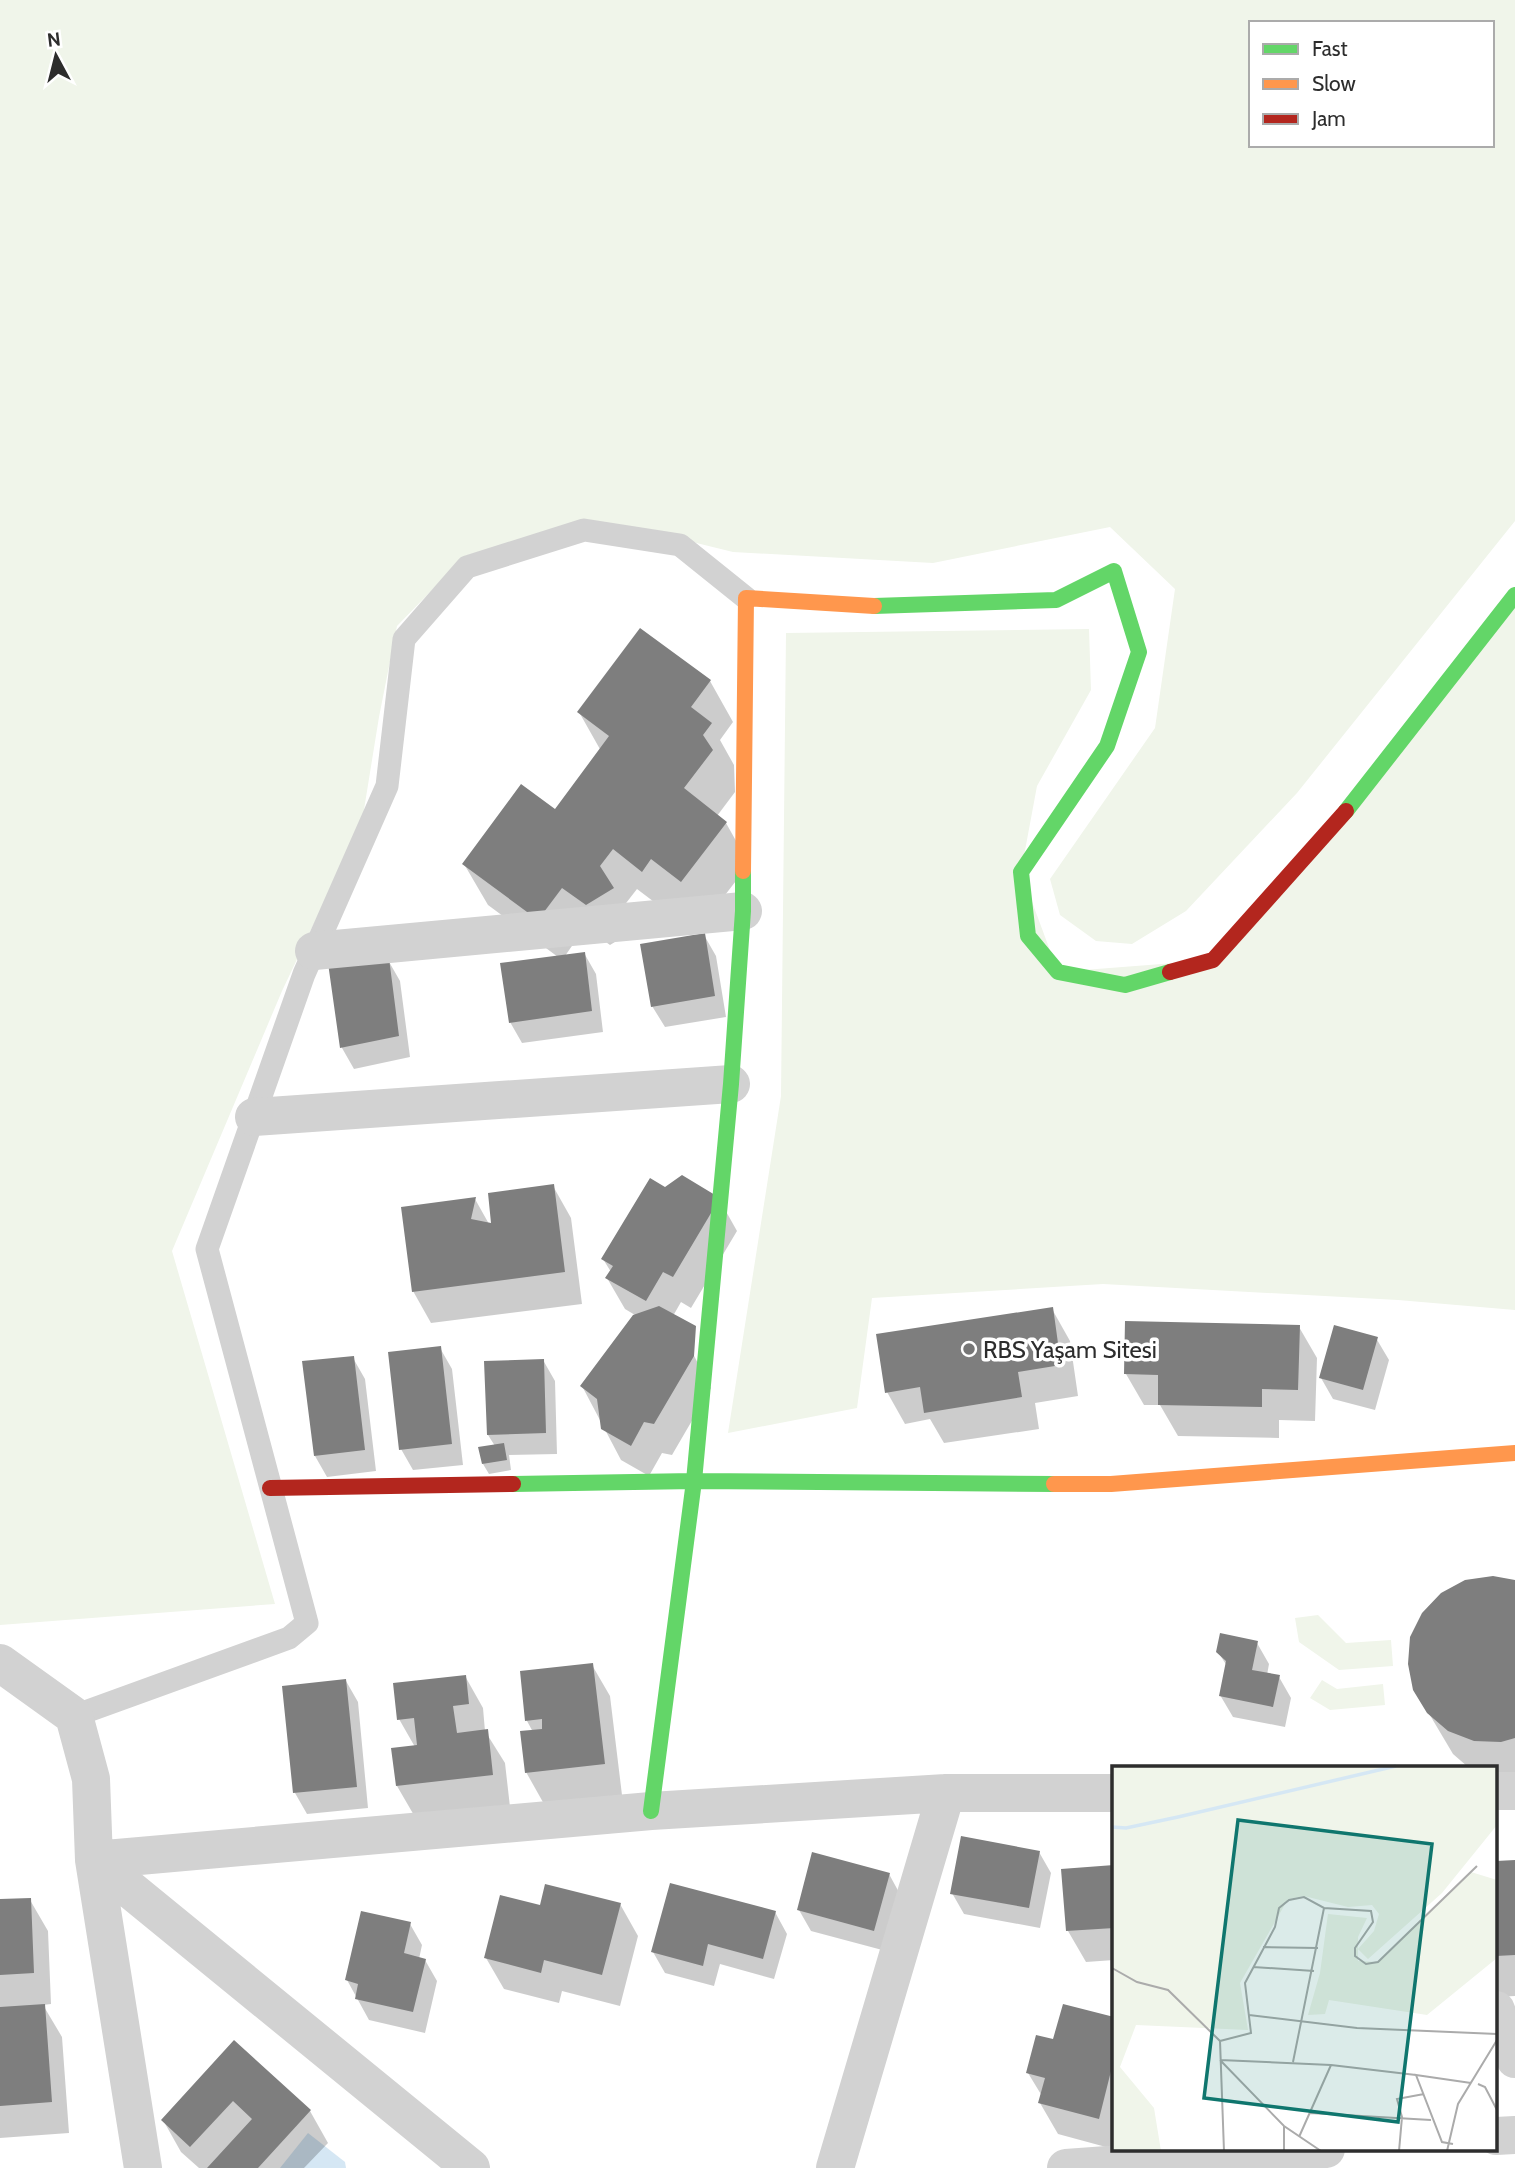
<svg xmlns="http://www.w3.org/2000/svg" width="1515" height="2168" font-family="Cabin,sans-serif">
<style>
.green{fill:#f0f5ea;fill-rule:evenodd}
.water{fill:#d5e7f4}
.shadow{fill:#0003}
.building{fill:#7e7e7e}
.lines{fill:none;stroke-linecap:round;stroke-linejoin:round}
.lane{stroke:#d2d2d2;stroke-width:23}
.street{stroke:#d2d2d2;stroke-width:38}
.fast{stroke:#63d668;stroke-width:16}
.slow{stroke:#ff974d;stroke-width:16}
.jam{stroke:#b3261e;stroke-width:16}
.poi-dot{fill:#767676;stroke:#fff;stroke-width:2.5}
.labels{text-anchor:middle;dominant-baseline:central;stroke-width:7;stroke-linejoin:round;paint-order:stroke}
.poi-label{font-size:24px;fill:#2d2d2d;stroke:#fff;text-anchor:start}
.inset-river{fill:none;stroke:#d5e7f4;stroke-width:3.5}
.inset-road{fill:none;stroke:#ababab;stroke-width:2}
.view{fill:#0f766e;fill-opacity:0.15;stroke:#0f766e;stroke-width:3.5}
.inset-edge{fill:none;stroke:#2d2d2d;stroke-width:3.5}
</style>
<rect width="100%" height="100%" fill="#fff"/>
<path class="green" d="M0 0H1515V521L1297 793 1186 911 1132 944 1096 941 1060 915 1050 879 1155 728 1175 589 1110 527 933 563 733 552 668 536 583 521 465 556 397 626 379 717 362 822 282 991 172 1251 275 1604 0 1625ZM1251 23H1492V145H1251Z
M1515 595V1310L1398 1300 1103 1284 872 1298 857 1408 728 1433 781 1096 786 633 1089 629 1091 690 1037 786 1021 872 1058 972 1213 960Z
M1318 1615 1346 1643 1391 1640 1393 1666 1339 1670 1299 1642 1295 1618Z
M1322 1680 1337 1689 1383 1684 1385 1705 1330 1710 1310 1698Z"/>
<path class="water" d="M308 2133 345 2162 346 2168H280Z"/>
<path class="shadow" d="M710 681 733 722 720 740 734 765 735 792 717 816 726 823 749 864 705 921 666 911 637 889 623 907 636 929 610 945 585 927 565 956 584 953 596 974 603 1032 522 1043 510 1022 558 957 488 905 464 864 555 811 601 751 579 712Z
M704 935 716 956 726 1017 665 1027 652 1006Z
M388 960 400 981 410 1057 354 1069 342 1048 330 965Z
M553 1186 571 1218 582 1304 431 1323 413 1291 475 1199 489 1224Z
M665 1189 719 1199 737 1231 691 1308 681 1302 673 1316 711 1388 672 1455 662 1453 649 1476 621 1460 582 1386 635 1315 625 1309 607 1278 611 1272 603 1259Z
M1052 1309 1070 1341 1078 1396 1035 1403 1039 1429 944 1443 930 1419 905 1424 887 1392Z
M1299 1327 1317 1358 1315 1421 1279 1420V1438L1178 1436 1160 1405H1144L1126 1374Z
M1376 1338 1389 1360 1375 1410 1333 1399 1321 1378Z
M440 1348 452 1369 463 1465 413 1470 401 1449Z
M353 1358 365 1379 376 1471 327 1477 315 1456Z
M543 1360 555 1381 557 1454 509 1455 511 1470 489 1474 483 1464 495 1446 488 1435Z
M1515 1582V1782L1496 1780V1767H1468L1453 1754 1415 1690Z
M1257 1643 1269 1664 1267 1675 1279 1677 1291 1698 1285 1727 1233 1717 1220 1695 1227 1666 1218 1652Z
M592 1665 610 1696 622 1795 544 1804 526 1772 533 1732 527 1721 522 1673Z
M465 1676 483 1708 485 1731 505 1763 510 1807 415 1817 397 1786 415 1747 399 1719Z
M346 1681 358 1702 368 1808 307 1814 295 1793Z
M1039 1852 1051 1873 1040 1928 964 1914 952 1893Z
M1515 1862V1996L1496 1997V1863Z
M1114 1867V1960L1086 1962 1068 1931 1063 1871Z
M889 1874 901 1896 886 1951 811 1931 799 1910Z
M30 1900 48 1931 51 2004 43 2005 62 2037 69 2133 0 2138V1901Z
M620 1904 638 1936 620 2006 562 1991 559 2003 504 1989 486 1958 541 1907Z
M775 1912 787 1934 774 1979 720 1964 714 1986 665 1973 653 1952Z
M410 1924 422 1945 419 1959 425 1960 437 1981 425 2033 369 2020 347 1980Z
M1064 2006 1114 2018V2149L1117 2150 1058 2134 1040 2103 1042 2096 1028 2073 1054 2041Z
M235 2043 310 2111 328 2143 304 2168H199L181 2152 163 2120Z"/>
<path class="building" d="M640 628 711 680 691 707 712 723 703 735 713 750 684 788 727 822 681 882 651 859 642 872 613 849 600 866 614 888 586 905 562 888 538 920 462 864 521 784 555 809 609 736 577 712Z
M705 933 715 996 651 1007 640 944Z
M585 952 592 1011 509 1023 500 963Z
M389 958 399 1036 340 1048 328 963Z
M682 1175 720 1198 673 1277 663 1272 646 1301 605 1278 613 1266 601 1259 650 1178 665 1187Z
M554 1184 565 1272 412 1292 401 1207 476 1197 471 1219 491 1223 488 1193Z
M659 1306 696 1326 694 1356 654 1424 644 1422 631 1446 601 1429 597 1399 580 1386 633 1315Z
M1053 1307 1061 1365 1018 1372 1022 1397 924 1413 920 1387 885 1393 876 1334Z
M1125 1321 1300 1325 1298 1390 1262 1389V1407L1158 1405V1375L1124 1374Z
M1334 1325 1378 1337 1363 1390 1319 1378Z
M441 1346 452 1444 399 1450 388 1352Z
M354 1356 365 1450 314 1456 302 1361Z
M544 1359 546 1433 487 1435 484 1361Z
M504 1443 507 1460 482 1464 478 1447Z
M1493 1576 1515 1580V1738L1501 1742 1474 1741 1448 1731 1427 1713 1413 1690 1408 1664 1410 1637 1422 1613 1441 1593 1465 1580Z
M1220 1633 1258 1641 1252 1670 1280 1675 1273 1707 1219 1696 1226 1661 1216 1652Z
M593 1663 605 1764 525 1773 520 1731 542 1729V1719L525 1721 520 1671Z
M466 1675 469 1704 453 1706 457 1733 488 1729 493 1775 396 1786 391 1748 417 1745 414 1718 397 1720 393 1683Z
M346 1679 357 1787 293 1793 282 1686Z
M961 1836 1040 1851 1029 1908 950 1894Z
M812 1852 890 1873 874 1931 797 1910Z
M1515 1860V1955L1496 1956V1861Z
M1114 1865V1928L1066 1931 1061 1869Z
M670 1883 776 1911 763 1959 708 1944 703 1966 651 1952Z
M545 1884 621 1903 602 1975 544 1960 541 1973 484 1958 500 1895 540 1905Z
M31 1898 34 1973 0 1975V1899Z
M361 1911 411 1922 404 1953 426 1959 413 2012 355 1999 358 1984 345 1980Z
M45 2004 52 2102 0 2106V2007Z
M1063 2004 1114 2017V2059L1099 2119 1038 2103 1045 2078 1026 2073 1036 2035 1053 2039Z
M234 2040 311 2110 258 2168H207L252 2119 233 2101 190 2147 161 2120Z"/>
<g class="lines">
<path class="lane" d="M74 1716 289 1638 307 1623 207 1249 304 974 387 786 404 639 467 567 584 530 680 545 746 598"/>
<path class="street" d="M314 951 743 911
M254 1117 731 1084
M0 1663 74 1716 91 1779 94 1860 143 2168
M1496 1791H1515
M94 1860 651 1811 946 1793H1114
M94 1860 471 2168
M1496 2010 1515 2059
M1496 2136 1515 2135
M835 2168 946 1793
M1066 2168 1326 2149"/>
<path class="fast" d="M874 606 1056 600 1114 571 1139 652 1107 746 1021 872 1028 936 1058 972 1125 985 1170 972
M1346 811 1515 595
M513 1484 694 1481 1054 1484
M651 1811 694 1481 731 1084 743 911V871"/>
<path class="slow" d="M743 871 746 598 874 606
M1054 1484H1111L1515 1453"/>
<path class="jam" d="M1170 972 1213 960 1346 811
M270 1488 513 1484"/>
</g>
<circle class="poi-dot" cx="969" cy="1349" r="7"/>
<g class="labels">
<g class="poi-label">
<text x="983" y="1349">RBS Yaşam Sitesi</text>
</g>
</g>
<g transform="translate(1112 1766)">
<rect width="385" height="385" fill="#fff"/>
<path d="M0 0H385V59L330 127 256 193 246 183 262 165 267 148 260 139 236 141 192 130 176 133 128 217 136 264 24 259 8 301 42 342 49 385H0ZM359 106 385 114V192L315 249 217 234 213 248 196 249 208 207 216 148 255 152 246 171V195L266 196Z" fill="#f0f5ea"/>
<path class="inset-river" d="M0 61 14 62 66 51 284 0"/>
<path class="inset-road" d="M151 181 206 182M141 201 202 205M0 202 25 216 56 224 108 275 112 385M137 249 245 262 385 268M108 275 139 267 133 217 163 161 167 142 177 134 192 131 212 142 259 145 261 156 243 182V190L254 198 266 196 365 100M108 294 219 299 304 309M108 294 172 360 209 385M181 296 212 142M366 318 373 321 385 344M198 347 319 354M172 360V385M187 371 219 299M341 378 330 376 304 309 359 317M287 385 290 351 285 333 312 328M335 385 346 338 385 274"/>
<path class="view" d="M126 54 320 78 286 356 92 332Z"/>
<rect width="385" height="385" class="inset-edge"/>
</g>
<rect x="1249" y="21" width="245" height="126" fill="#ffffff" stroke="#ababab" stroke-width="2"/>
<rect x="1263" y="44" width="35" height="10" fill="#63d668" stroke="#ababab" stroke-width="2"/>
<text x="1312" y="56" font-size="21" fill="#2d2d2d">Fast</text>
<rect x="1263" y="79" width="35" height="10" fill="#ff974d" stroke="#ababab" stroke-width="2"/>
<text x="1312" y="91" font-size="21" fill="#2d2d2d">Slow</text>
<rect x="1263" y="114" width="35" height="10" fill="#b3261e" stroke="#ababab" stroke-width="2"/>
<text x="1312" y="126" font-size="21" fill="#2d2d2d">Jam</text>
<g transform="translate(56 56) rotate(353)" stroke="#ffffff" stroke-width="5" paint-order="stroke">
<path d="M0-5L12 26L0 18L-12 26Z" fill="#2d2d2d"/>
<text y="-10" font-size="19" font-weight="bold" text-anchor="middle" fill="#2d2d2d">N</text>
</g>
</svg>
